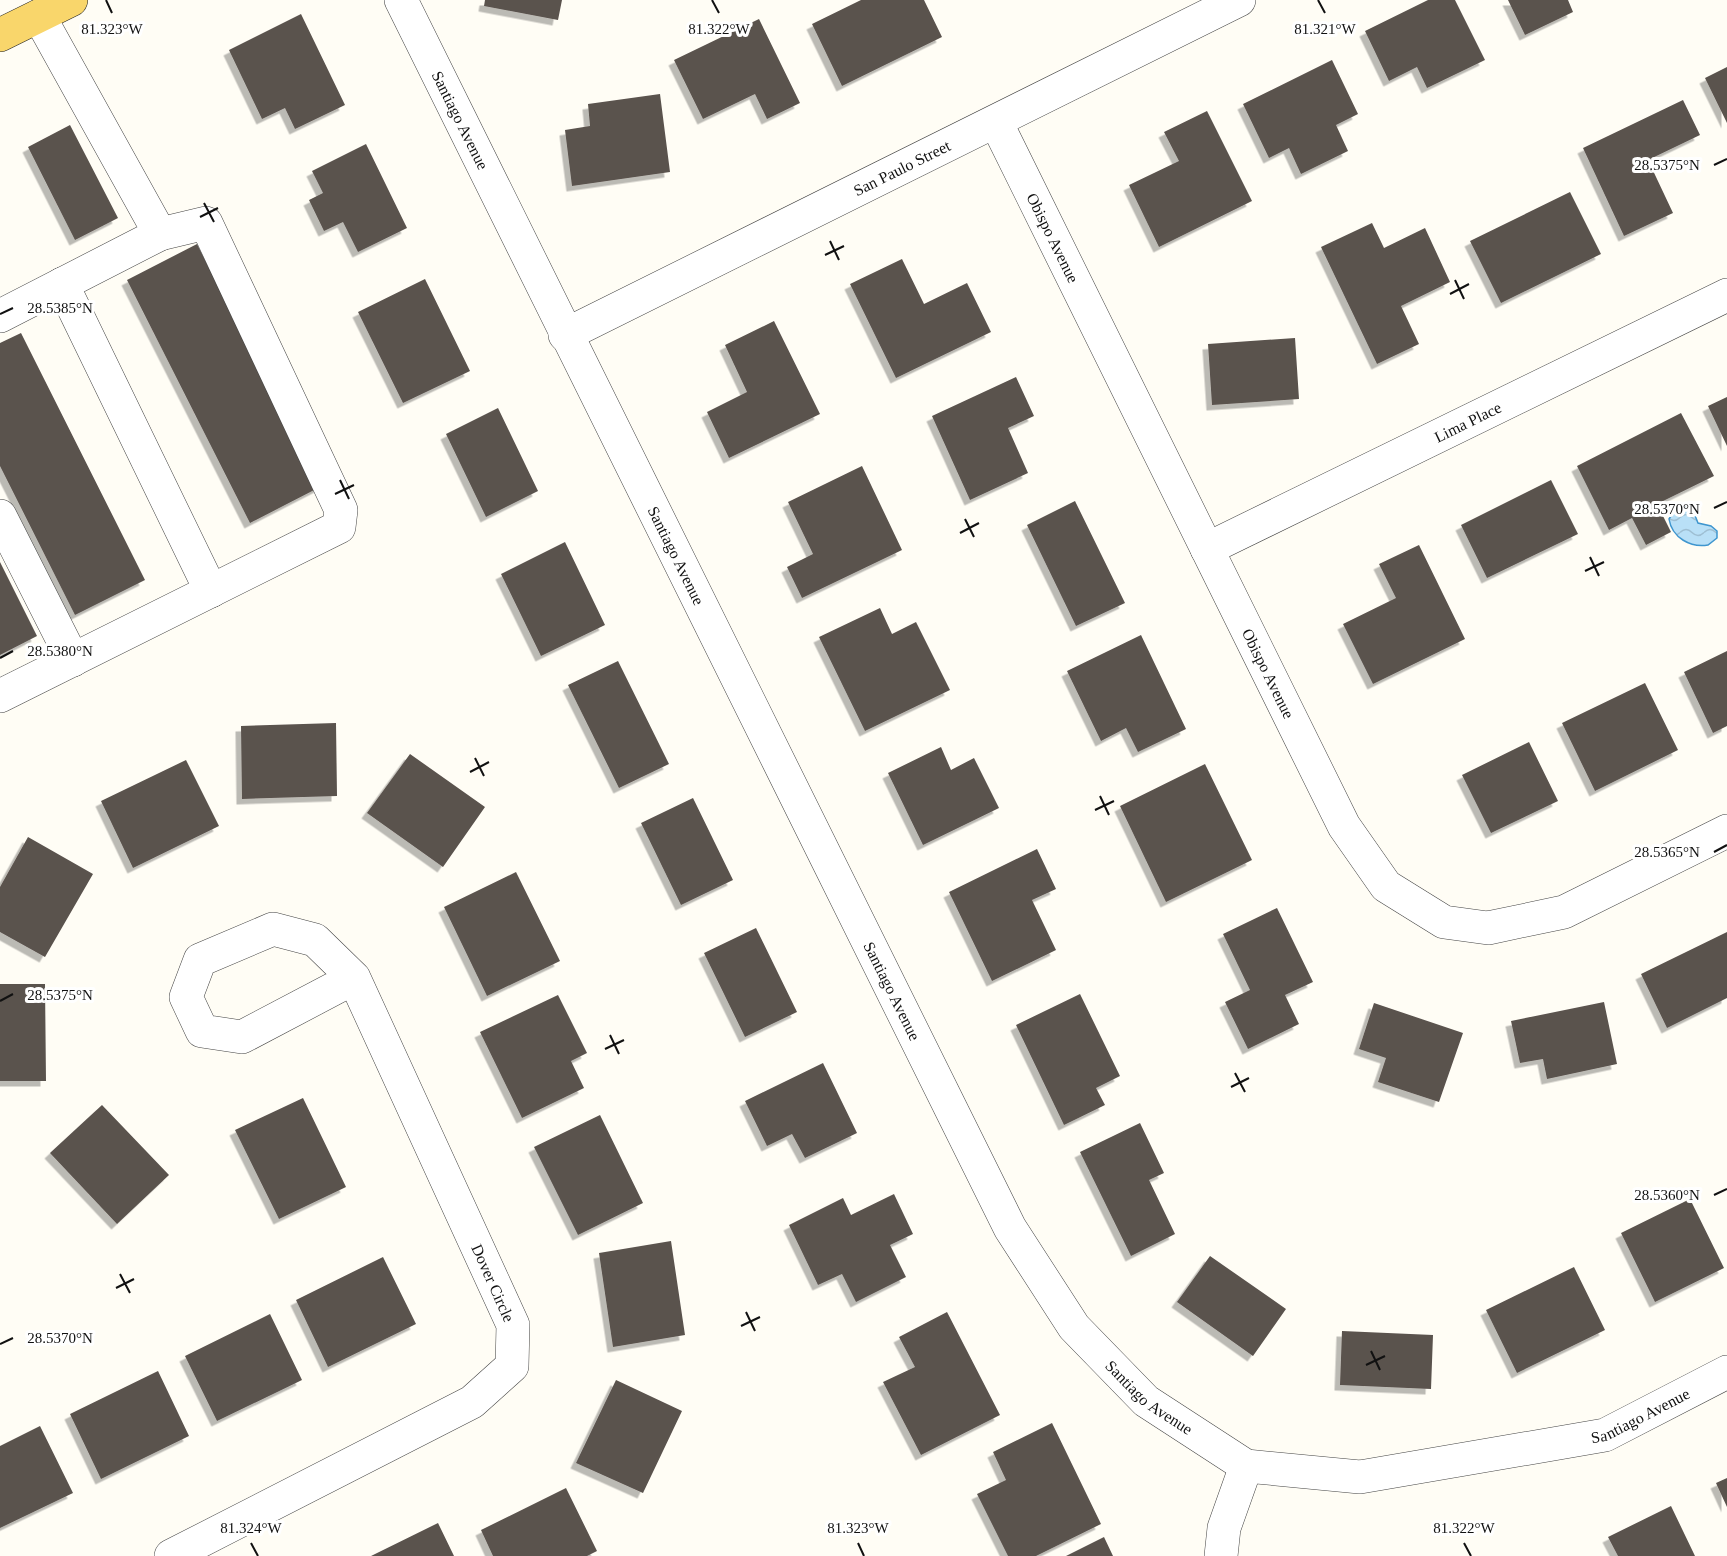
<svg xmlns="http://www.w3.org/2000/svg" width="1727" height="1556" font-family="Georgia,serif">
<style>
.water{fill:url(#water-waves);stroke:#3f96cf;stroke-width:1.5}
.building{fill:#5a524d;filter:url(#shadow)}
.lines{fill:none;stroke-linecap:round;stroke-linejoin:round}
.minor-casing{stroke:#444;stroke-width:34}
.major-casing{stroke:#222;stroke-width:34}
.minor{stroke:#fff;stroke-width:33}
.major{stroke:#f9d66b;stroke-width:33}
.ticks{fill:none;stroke:#111;stroke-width:2}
.labels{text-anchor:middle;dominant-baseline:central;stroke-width:6;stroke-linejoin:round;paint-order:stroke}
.street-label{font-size:16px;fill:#111;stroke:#fff}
.ticks-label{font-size:15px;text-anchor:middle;fill:#111;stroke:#fff;stroke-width:6;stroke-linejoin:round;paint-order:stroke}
</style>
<defs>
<pattern id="water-waves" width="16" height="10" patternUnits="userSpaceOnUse" patternTransform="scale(1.5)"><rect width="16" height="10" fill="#b9e0f7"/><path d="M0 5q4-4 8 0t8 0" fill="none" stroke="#9ebfd3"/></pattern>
<filter id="shadow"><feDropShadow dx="-5.5" dy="5.5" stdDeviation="0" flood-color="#0004"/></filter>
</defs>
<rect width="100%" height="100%" fill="#fffdf5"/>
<path class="water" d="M1685 507 1694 513 1698 523 1711 526 1717 531V538L1708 545C1691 548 1672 538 1669 519L1674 511Z"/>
<path class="building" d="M485 0H562L558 20 484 6Z
M861 0H924L942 37 842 86 812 24Z
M1428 0H1455L1485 60 1427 88 1417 67 1389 81 1365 31Z
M1508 0H1568L1573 12 1525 35Z
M301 14 345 105 295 129 285 108 262 119 229 50Z
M759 19 800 103 767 119 755 94 703 119 674 60Z
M1332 60 1358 114 1336 125 1348 151 1301 174 1289 148 1269 158 1243 104Z
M1727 67V123L1705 78Z
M660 94 670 172 572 186 565 130 590 126 588 104Z
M1683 100 1700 135 1648 160 1673 213 1624 236 1583 148Z
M1207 111 1252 201 1159 247 1129 185 1179 161 1164 132Z
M70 125 118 218 75 240 28 147Z
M366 144 407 228 358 252 343 222 324 231 309 200 323 193 312 171Z
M1570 192 1601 254 1501 303 1470 241Z
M1372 223 1384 248 1425 228 1450 282 1401 306 1419 344 1377 364 1321 247Z
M197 244 320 487 250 523 127 280Z
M902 259 924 304 967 283 991 332 896 378 850 284Z
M425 279 470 371 403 403 358 312Z
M774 321 820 414 729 458 707 412 747 392 725 345Z
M21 333 145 580 75 615 0 466V343Z
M1295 338 1299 399 1212 405 1208 344Z
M1016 377 1034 416 1008 428 1028 473 970 500 932 416Z
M1727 397V446L1708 406Z
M498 408 538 491 486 517 446 434Z
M1681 413 1714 476 1657 504 1671 532 1646 545 1632 518 1609 530 1577 466Z
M862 466 902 550 802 598 787 567 813 554 788 502Z
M1551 480 1578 534 1487 578 1461 525Z
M1075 501 1125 603 1076 626 1027 525Z
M565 542 605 625 541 656 501 574Z
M1419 545 1465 639 1373 684 1343 624 1396 598 1379 564Z
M0 562 37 636 0 655Z
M880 608 892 634 916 622 950 690 865 731 819 637Z
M1141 635 1186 729 1138 752 1126 728 1101 741 1067 671Z
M1727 651V726L1713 733 1684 672Z
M618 661 669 764 619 788 568 685Z
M1645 683 1678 750 1595 791 1562 723Z
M336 723 337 796 242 799 241 726Z
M1529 742 1558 801 1491 833 1462 775Z
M941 747 951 770 974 758 999 808 923 845 888 773Z
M410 754 485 807 443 867 367 813Z
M186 760 219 826 133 868 101 801Z
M1205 764 1252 860 1166 902 1120 806Z
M693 798 733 880 681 905 641 823Z
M28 837 93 874 45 957 0 932V887Z
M1037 849 1056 889 1032 900 1056 950 992 981 949 892Z
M516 872 560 961 487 996 444 907Z
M1277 908 1313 982 1285 995 1299 1024 1248 1049 1225 1002 1250 990 1223 934Z
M756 928 797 1012 745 1037 704 953Z
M1727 932V998L1667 1028 1641 974Z
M0 984H45L46 1081H0Z
M1080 994 1120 1076 1096 1088 1105 1105 1064 1125 1016 1025Z
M558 995 587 1053 571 1061 584 1088 522 1118 480 1032Z
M1604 1002 1617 1064 1547 1079 1543 1059 1520 1063 1511 1021Z
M1374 1003 1463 1033 1439 1102 1378 1082 1386 1058 1359 1049Z
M823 1063 857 1133 805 1158 792 1134 767 1146 745 1101Z
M303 1098 346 1187 279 1219 235 1130Z
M102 1105 169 1175 117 1224 50 1153Z
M600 1115 643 1203 578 1235 534 1147Z
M1140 1123 1164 1173 1149 1180 1175 1234 1131 1256 1080 1152Z
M894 1194 913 1234 890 1245 906 1277 856 1302 842 1274 818 1285 789 1225 843 1198 851 1215Z
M1690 1199 1724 1268 1655 1302 1621 1233Z
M671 1241 685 1335 613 1347 599 1253Z
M1210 1256 1286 1309 1253 1356 1177 1302Z
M383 1257 416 1324 328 1367 296 1300Z
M1574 1267 1605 1330 1517 1373 1486 1310Z
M947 1312 1000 1415 921 1455 883 1382 915 1367 899 1337Z
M270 1314 302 1380 217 1421 185 1356Z
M1342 1331 1433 1335 1431 1389 1340 1385Z
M158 1371 189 1436 101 1479 70 1414Z
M616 1380 682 1411 643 1493 576 1463Z
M1052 1423 1101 1524 1036 1556H1008L977 1494 1006 1480 993 1452Z
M40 1426 73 1493 0 1528V1446Z
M1727 1478V1507L1716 1483Z
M566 1488 597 1551 587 1556H493L481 1530Z
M1671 1506 1695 1556H1618L1608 1537Z
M438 1523 454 1556H371Z
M1104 1537 1113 1556H1066Z"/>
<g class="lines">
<defs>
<g id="minor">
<path id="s1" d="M401 0 1010 1228 1074 1327 1146 1401 1246 1466 1360 1477 1605 1435 1727 1372"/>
<path id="s2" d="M996 122 1344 826 1386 886 1444 922 1488 928 1564 912 1727 831"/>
<path d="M62 284 211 591"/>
<path d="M0 316 160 234 39 16"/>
<path id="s3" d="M565 335 1239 0"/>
<path d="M0 516 73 660"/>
<path id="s4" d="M1207 549 1727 295"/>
<path d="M0 696 339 527 341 510 206 223 160 234"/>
<path d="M171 1556 472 1402 512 1366 513 1325 354 978 315 940 273 929 200 960 186 997 202 1031 242 1037 354 978"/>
<path d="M1221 1556 1224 1528 1246 1466"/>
</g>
<path id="major" d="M0 35 71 0"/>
</defs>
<use href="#minor" class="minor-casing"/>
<use href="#major" class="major-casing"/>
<use href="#minor" class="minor"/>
<use href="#major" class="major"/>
</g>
<path class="ticks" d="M106 0 112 13M712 0 719 13M1318 0 1325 13M1714 165 1727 159M204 203 214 222M200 217 218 208M830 241 839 260M825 255 844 246M1455 280 1464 299M1450 294 1469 284M0 314 13 308M340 480 349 499M335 494 354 485M1714 508 1727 502M965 519 974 537M960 533 979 523M1590 557 1599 576M1585 571 1604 562M0 658 13 651M475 758 484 776M470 772 489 762M1100 796 1109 815M1095 810 1114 801M1714 852 1727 845M0 1001 13 994M610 1035 619 1054M605 1049 624 1040M1235 1073 1245 1092M1231 1087 1249 1078M1714 1195 1727 1189M120 1274 130 1293M116 1288 134 1279M746 1312 755 1331M741 1326 760 1317M0 1344 13 1338M1371 1351 1380 1370M1366 1365 1385 1356M251 1543 258 1556M858 1543 864 1556M1464 1543 1471 1556"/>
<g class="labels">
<g class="street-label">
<text stroke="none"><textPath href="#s1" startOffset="134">Santiago Avenue</textPath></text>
<text stroke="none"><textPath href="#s3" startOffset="376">San Paulo Street</textPath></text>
<text stroke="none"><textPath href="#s2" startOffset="129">Obispo Avenue</textPath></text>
<text stroke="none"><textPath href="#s4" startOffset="290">Lima Place</textPath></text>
<text stroke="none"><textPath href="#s1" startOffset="620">Santiago Avenue</textPath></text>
<text stroke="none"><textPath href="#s2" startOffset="615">Obispo Avenue</textPath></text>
<text stroke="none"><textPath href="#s1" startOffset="1106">Santiago Avenue</textPath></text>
<text transform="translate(493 1283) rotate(66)">Dover Circle</text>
<text stroke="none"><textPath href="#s1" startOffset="1592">Santiago Avenue</textPath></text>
<text stroke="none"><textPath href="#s1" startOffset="2114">Santiago Avenue</textPath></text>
</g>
</g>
<g class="ticks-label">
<text x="112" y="34">81.323°W</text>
<text x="719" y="34">81.322°W</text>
<text x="1325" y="34">81.321°W</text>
<text x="1667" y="170">28.5375°N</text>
<text x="60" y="313">28.5385°N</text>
<text x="1667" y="514">28.5370°N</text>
<text x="60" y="656">28.5380°N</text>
<text x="1667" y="857">28.5365°N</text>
<text x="60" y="1000">28.5375°N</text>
<text x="1667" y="1200">28.5360°N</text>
<text x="60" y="1343">28.5370°N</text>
<text x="251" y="1533">81.324°W</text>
<text x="858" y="1533">81.323°W</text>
<text x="1464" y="1533">81.322°W</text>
</g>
</svg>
